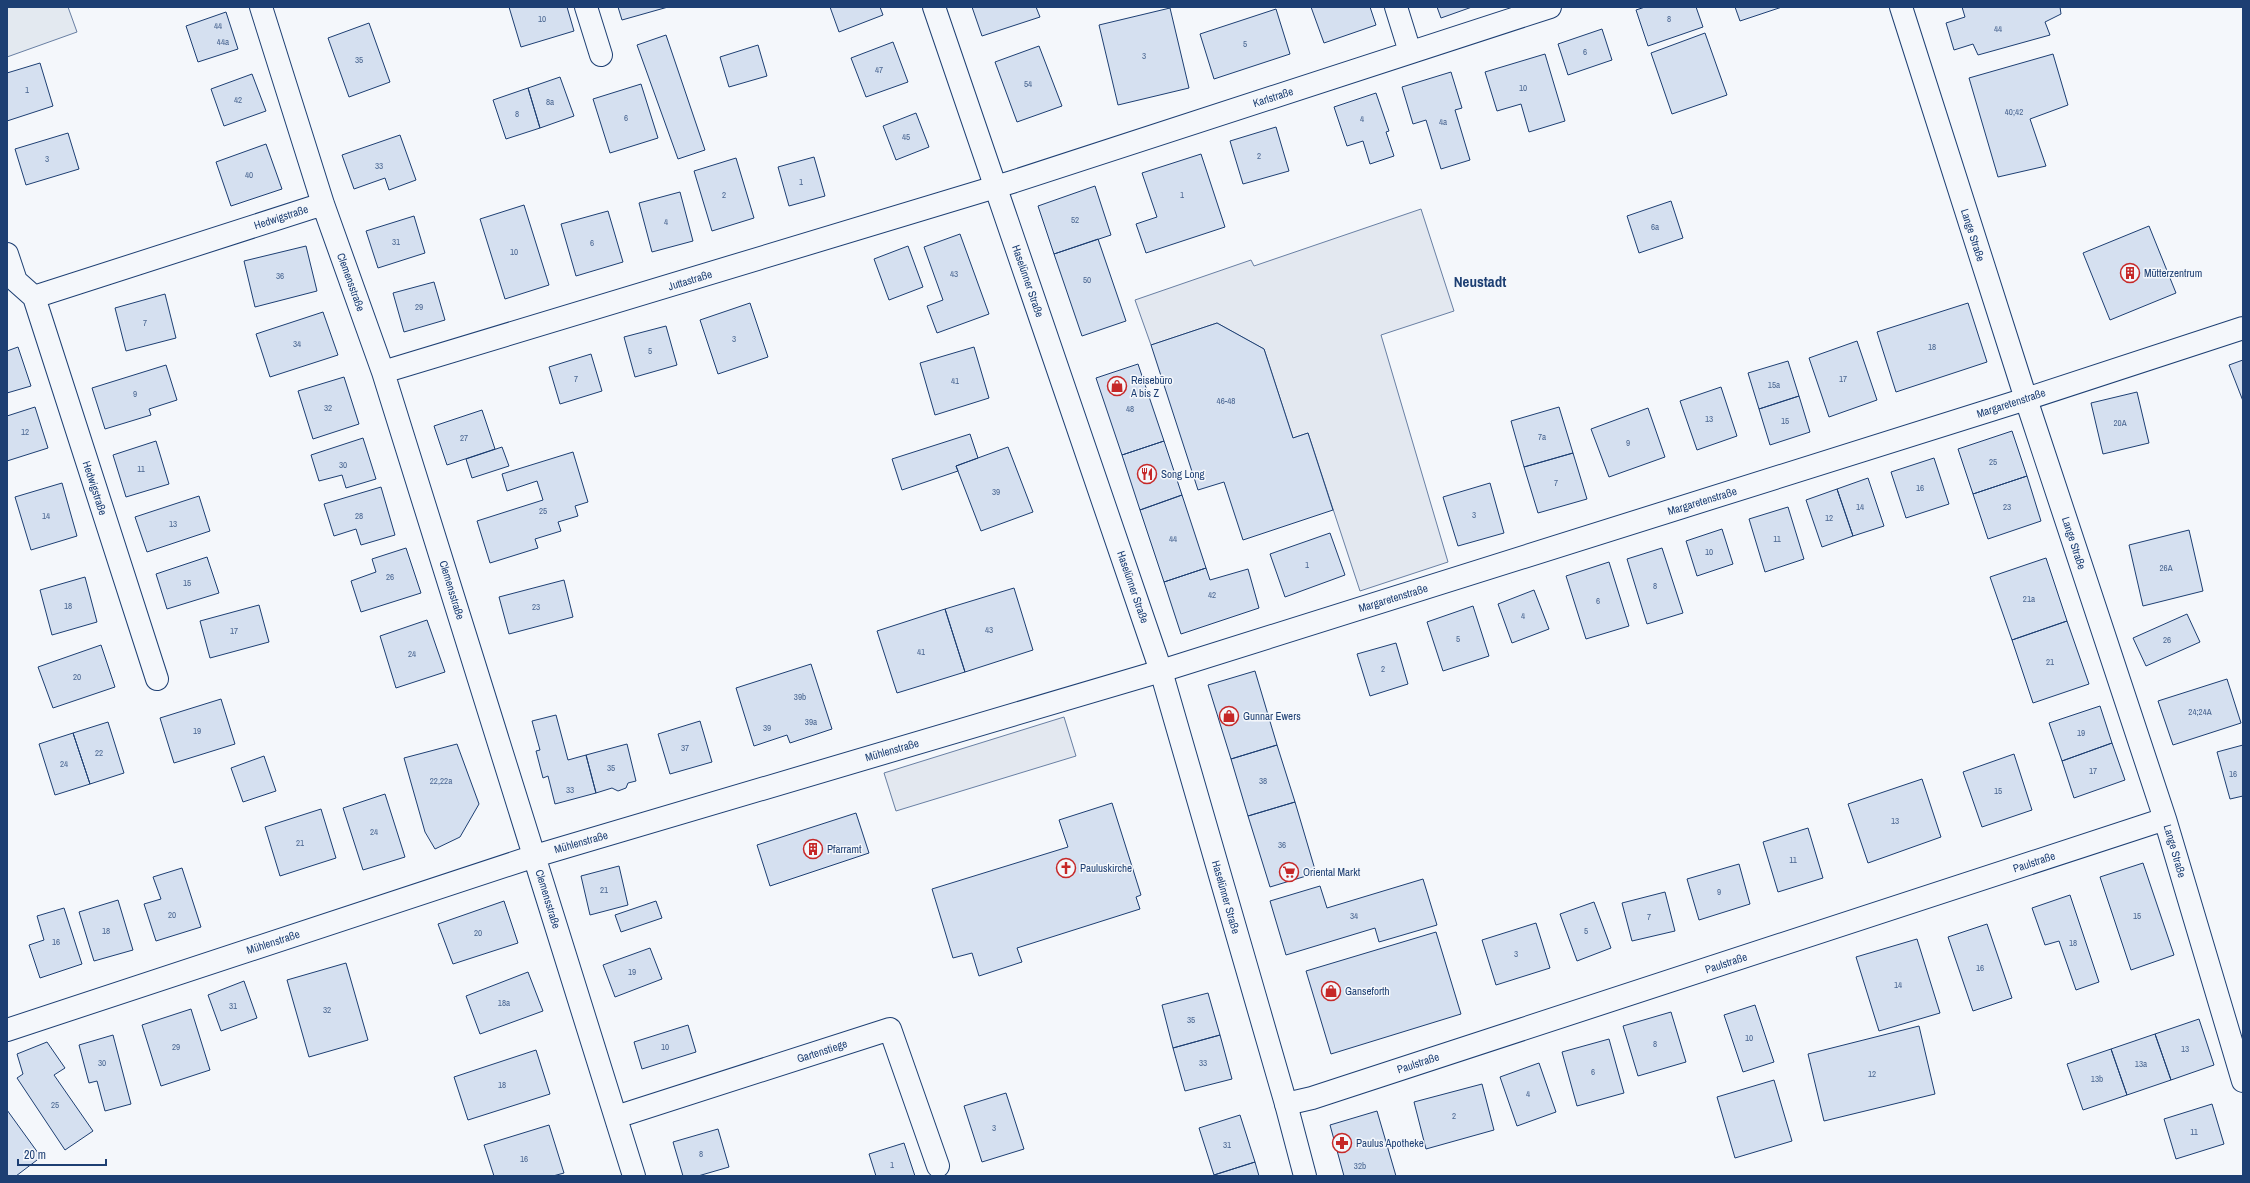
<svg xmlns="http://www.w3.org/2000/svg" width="2250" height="1183" font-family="'Archivo Narrow',sans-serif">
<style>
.green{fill:#e3e9f0;stroke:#687fa3}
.parking{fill:#e3e8f0;stroke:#687fa3}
.building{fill:#d5e0f0;stroke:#1d3f73}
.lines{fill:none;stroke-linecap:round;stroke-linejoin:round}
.street-casing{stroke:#1d3f73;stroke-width:24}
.secondary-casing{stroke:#1d3f73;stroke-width:24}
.street{stroke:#f4f7fb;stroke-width:22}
.secondary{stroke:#f4f7fb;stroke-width:22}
.labels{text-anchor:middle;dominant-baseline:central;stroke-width:3;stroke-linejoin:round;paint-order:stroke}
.number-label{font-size:9px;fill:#4b6792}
.street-label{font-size:11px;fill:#1d3f73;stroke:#f4f7fb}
.poi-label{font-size:11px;fill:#1d3f73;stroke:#f4f7fb;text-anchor:start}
.district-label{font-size:15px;font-weight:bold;fill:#1d3f73;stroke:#f4f7fb}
</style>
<rect width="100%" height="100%" fill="#f4f7fb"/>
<path class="green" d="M7 7H68L77 32 7 57Z"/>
<path class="parking" d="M1421 209 1454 311 1381 335 1448 562 1360 591 1308 433 1293 438 1264 349 1217 323 1151 345 1135 300 1251 260 1254 266Z
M1064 717 1076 756 896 811 884 773Z"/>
<path class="building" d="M509 7H567L574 31 521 47Z
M618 7H668L622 20Z
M830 7H880L883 15 839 32Z
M972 7H1036L1040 17 982 36Z
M1311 7H1370L1376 25 1324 43Z
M1437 7H1472L1441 18Z
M1645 7H1696L1703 27 1648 46 1636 10Z
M1735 7H1782L1740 21Z
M1962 7H2060L2061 14 2045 22 2050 35 1978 55 1973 44 1954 50 1946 23 1965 17Z
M1170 8 1189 88 1118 105 1099 25Z
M1276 9 1290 54 1214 79 1200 34Z
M226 12 238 49 198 62 186 26Z
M369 23 390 82 349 97 328 38Z
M1602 29 1612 60 1568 75 1558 44Z
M1705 33 1727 95 1672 114 1651 53Z
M666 35 705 150 678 159 637 45Z
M893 42 908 82 866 97 851 58Z
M758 45 767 76 729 87 720 57Z
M1039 46 1062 106 1017 122 995 62Z
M1545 54 1565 121 1529 132 1521 104 1497 111 1485 72Z
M2053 54 2068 105 2030 119 2046 166 1998 177 1969 78Z
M40 63 53 106 7 121V73Z
M1451 72 1462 108 1455 110 1470 160 1441 169 1426 120 1413 124 1402 87Z
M252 74 266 111 224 126 211 89Z
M560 77 574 116 540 128 528 88Z
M641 84 658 138 610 153 593 99Z
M528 88 540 128 506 139 493 100Z
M1376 93 1389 131 1386 132 1394 156 1370 164 1363 141 1347 146 1334 107Z
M916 113 929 147 896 160 883 126Z
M1276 127 1289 171 1243 184 1230 141Z
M68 133 79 169 26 185 15 149Z
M400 135 416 180 389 190 385 178 354 189 342 155Z
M266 144 282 189 231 206 216 162Z
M1201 154 1225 227 1146 253 1136 224 1157 217 1142 173Z
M814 157 825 196 789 206 778 167Z
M736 158 754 218 712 231 694 171Z
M1095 186 1111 235 1054 254 1038 206Z
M680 192 693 241 652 252 639 203Z
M1671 201 1683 238 1639 253 1627 216Z
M524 205 549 285 505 299 480 219Z
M608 211 623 262 576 276 561 224Z
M414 216 425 253 378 268 366 231Z
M2149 226 2176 293 2110 320 2083 253Z
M960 234 989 314 937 333 927 306 943 300 924 247Z
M1098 239 1126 321 1082 336 1054 254Z
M306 246 317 291 255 307 244 261Z
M908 246 923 287 889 300 874 259Z
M434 282 445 320 404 332 393 293Z
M165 294 176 338 126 351 115 308Z
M750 303 768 357 718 374 700 320Z
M1968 303 1987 362 1896 392 1877 332Z
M323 312 338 355 270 377 256 334Z
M1217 323 1264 349 1293 438 1308 433 1333 510 1243 540 1224 482 1198 490 1151 345Z
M666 326 677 365 635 377 624 337Z
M1857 341 1877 400 1829 417 1809 358Z
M18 347 31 386 7 393V351Z
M974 347 989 398 935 415 920 363Z
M591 354 602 391 560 404 549 367Z
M2243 360V401L2229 365Z
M1788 361 1799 396 1759 409 1748 373Z
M1138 364 1164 441 1122 455 1096 378Z
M166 365 177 400 149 409 151 415 105 429 92 388Z
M344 377 359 424 313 439 298 391Z
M1721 387 1737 436 1697 450 1680 401Z
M2137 392 2149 443 2103 454 2091 403Z
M1799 396 1810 432 1770 445 1759 409Z
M35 407 48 448 7 461V416Z
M1559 407 1573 453 1524 467 1511 421Z
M1648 408 1665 457 1609 477 1591 429Z
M482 410 495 449 447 465 434 426Z
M2012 431 2027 476 1973 494 1958 449Z
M970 434 978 458 956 466 958 471 902 490 892 459Z
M363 438 376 479 346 488 342 475 319 481 311 455Z
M156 441 169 484 126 497 113 455Z
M1164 441 1182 495 1140 510 1122 455Z
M502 447 509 466 472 478 466 459Z
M1008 447 1033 512 981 531 956 466Z
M573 452 588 502 575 506 578 516 558 522 561 531 535 539 538 548 490 563 477 521 543 500 537 481 507 491 502 474Z
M1573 453 1587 499 1538 513 1524 467Z
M1934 458 1949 504 1906 518 1891 472Z
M2027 476 2041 521 1988 539 1973 494Z
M1868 478 1884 526 1853 536 1837 489Z
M62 483 77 536 31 550 15 497Z
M1490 483 1504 533 1458 546 1443 497Z
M381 487 395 535 361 545 356 529 334 536 324 504Z
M1837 489 1853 536 1822 547 1806 500Z
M1182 495 1206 568 1164 582 1140 510Z
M199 496 210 531 147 552 135 517Z
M1788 507 1804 559 1765 572 1749 519Z
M1722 529 1733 564 1697 576 1686 541Z
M2189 530 2203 591 2143 606 2129 545Z
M1330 533 1345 575 1285 597 1270 554Z
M406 548 421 593 361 612 351 581 376 572 372 559Z
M1662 548 1683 613 1647 624 1627 559Z
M207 557 219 593 167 609 156 574Z
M2046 558 2067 621 2012 640 1990 577Z
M1609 562 1629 626 1586 639 1566 576Z
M1206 568 1210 580 1248 569 1259 608 1181 634 1164 582Z
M85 577 97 622 52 635 40 590Z
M564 580 573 617 509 634 499 597Z
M1014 588 1033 650 965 672 945 609Z
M1534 590 1549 629 1512 643 1498 604Z
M259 605 269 642 210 658 200 621Z
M1473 606 1489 656 1443 671 1427 622Z
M945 609 965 672 897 693 877 631Z
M2187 614 2200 642 2146 666 2133 638Z
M427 620 445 672 396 688 380 636Z
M2067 621 2089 684 2033 703 2012 640Z
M1396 643 1408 684 1370 696 1357 654Z
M101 645 115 687 53 708 38 667Z
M811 664 832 729 790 743 787 735 754 746 736 688Z
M1255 671 1277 745 1231 759 1208 685Z
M2227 679 2241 723 2173 745 2158 701Z
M221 699 235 744 174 763 160 718Z
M2100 706 2112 743 2062 761 2049 723Z
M556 715 568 760 586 755 596 793 555 804 548 776 543 778 536 751 540 750 532 721Z
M700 721 712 762 670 774 658 734Z
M108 722 124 773 90 784 73 733Z
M73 733 90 784 55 795 39 744Z
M2112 743 2125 780 2074 798 2062 761Z
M457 744 479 804 460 837 435 849 425 832 404 758Z
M627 744 636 781 628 783 626 788 618 791 612 788 596 793 586 755Z
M1277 745 1295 802 1248 816 1231 759Z
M2243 745V796L2230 799 2217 752Z
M2014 754 2032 810 1982 827 1963 772Z
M264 756 276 791 243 802 231 768Z
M1922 779 1941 837 1868 863 1848 804Z
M385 794 405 857 363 870 343 808Z
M1295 802 1316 873 1270 887 1248 816Z
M1112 803 1141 895 1136 897 1140 909 1017 948 1022 962 979 976 972 953 953 958 932 889 1068 847 1059 820Z
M321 809 336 858 280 876 265 827Z
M856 813 869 853 770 886 757 845Z
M1808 828 1823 878 1778 892 1763 842Z
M2143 863 2174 955 2131 970 2100 877Z
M1739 864 1750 904 1699 920 1687 879Z
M619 866 628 905 590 915 581 876Z
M182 868 201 927 156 941 144 904 161 899 153 877Z
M1423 879 1437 925 1379 942 1375 928 1286 955 1270 901 1320 886 1327 908Z
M1665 892 1675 931 1632 941 1622 903Z
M2070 895 2099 982 2076 990 2059 941 2045 945 2032 908Z
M118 900 133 950 94 961 79 912Z
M504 901 518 943 453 964 438 924Z
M656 901 662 918 621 932 615 915Z
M1594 902 1611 948 1577 961 1560 914Z
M64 908 82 964 40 978 29 945 44 940 37 916Z
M1536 923 1550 968 1496 985 1482 940Z
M1987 924 2012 998 1973 1011 1948 937Z
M1436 932 1461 1014 1331 1054 1306 971Z
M1917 939 1940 1013 1879 1031 1856 957Z
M650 948 662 979 615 997 603 965Z
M346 963 368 1040 309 1057 287 980Z
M528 972 543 1011 480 1034 466 996Z
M244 981 257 1018 221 1031 208 995Z
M1208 993 1220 1035 1173 1048 1162 1005Z
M1755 1005 1774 1062 1743 1072 1724 1015Z
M191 1009 210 1070 161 1086 142 1025Z
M1671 1012 1686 1062 1638 1076 1623 1026Z
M2199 1019 2214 1065 2171 1080 2155 1034Z
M688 1025 696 1052 642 1069 634 1042Z
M1919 1026 1935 1094 1824 1121 1808 1054Z
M2155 1034 2171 1080 2127 1095 2111 1049Z
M113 1035 131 1104 105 1111 97 1081 89 1083 79 1045Z
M1220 1035 1232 1079 1185 1091 1173 1048Z
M1609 1039 1624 1093 1577 1106 1562 1052Z
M47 1042 65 1068 54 1075 93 1131 65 1150 17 1078 23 1074 17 1054Z
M2111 1049 2127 1095 2083 1110 2067 1064Z
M536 1050 550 1094 468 1120 454 1077Z
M1539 1063 1556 1112 1517 1126 1500 1077Z
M1774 1080 1792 1141 1735 1158 1717 1097Z
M1482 1084 1494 1130 1426 1149 1414 1102Z
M1006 1093 1024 1149 982 1162 964 1106Z
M2212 1104 2224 1144 2176 1159 2164 1119Z
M7 1110 41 1157 16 1176H7Z
M1377 1111 1396 1176H1344L1330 1125Z
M1240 1115 1255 1162 1214 1175 1199 1128Z
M549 1125 564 1173 553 1176H494L484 1145Z
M718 1129 729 1167 698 1176H683L673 1142Z
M904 1143 915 1176H876L869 1154Z
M1255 1162 1259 1176H1214V1175Z"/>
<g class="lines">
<defs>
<path id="street" d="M261 7 323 204 383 372 634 1176
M586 7 601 55
M1396 7 1410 52
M1901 7 2026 399 2165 819 2243 1081
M7 254 16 281 34 297 157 679
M34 297 323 204
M383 372 1012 182 1550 7
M7 1030 535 856 1161 671 2026 399 2243 328
M1286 1104 1312 1098 2165 819
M616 1117 890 1029 938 1166"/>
<path id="secondary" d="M934 7 1161 671 1286 1104 1305 1176"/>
</defs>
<use href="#street" class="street-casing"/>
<use href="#secondary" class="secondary-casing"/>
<use href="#street" class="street"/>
<use href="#secondary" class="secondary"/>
</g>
<defs>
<symbol id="building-ring" viewBox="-11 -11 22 22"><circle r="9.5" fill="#f4f7fb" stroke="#c62828" stroke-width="1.5"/><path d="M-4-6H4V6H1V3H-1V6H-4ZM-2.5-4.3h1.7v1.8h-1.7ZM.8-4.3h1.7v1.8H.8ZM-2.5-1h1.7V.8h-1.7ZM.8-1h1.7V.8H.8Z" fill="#c62828"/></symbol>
<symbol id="shop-ring" viewBox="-11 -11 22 22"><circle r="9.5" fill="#f4f7fb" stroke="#c62828" stroke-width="1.5"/><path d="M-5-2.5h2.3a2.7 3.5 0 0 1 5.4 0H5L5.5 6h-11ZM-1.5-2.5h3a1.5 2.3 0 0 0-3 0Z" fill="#c62828"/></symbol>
<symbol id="restaurant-ring" viewBox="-11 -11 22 22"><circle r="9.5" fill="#f4f7fb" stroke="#c62828" stroke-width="1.5"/><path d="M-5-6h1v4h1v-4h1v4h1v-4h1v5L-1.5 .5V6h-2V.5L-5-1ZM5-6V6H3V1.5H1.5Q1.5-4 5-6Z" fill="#c62828"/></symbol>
<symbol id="church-ring" viewBox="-11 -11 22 22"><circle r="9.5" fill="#f4f7fb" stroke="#c62828" stroke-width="1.5"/><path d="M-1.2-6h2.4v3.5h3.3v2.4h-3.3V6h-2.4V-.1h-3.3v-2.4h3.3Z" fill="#c62828"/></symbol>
<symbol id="supermarket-ring" viewBox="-11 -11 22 22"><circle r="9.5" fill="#f4f7fb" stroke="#c62828" stroke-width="1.5"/><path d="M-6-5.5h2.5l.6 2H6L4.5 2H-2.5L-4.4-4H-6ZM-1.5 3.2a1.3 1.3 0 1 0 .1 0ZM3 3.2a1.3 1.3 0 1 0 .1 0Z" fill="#c62828"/></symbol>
<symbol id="pharmacy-ring" viewBox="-11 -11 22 22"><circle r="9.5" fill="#f4f7fb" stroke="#c62828" stroke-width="1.5"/><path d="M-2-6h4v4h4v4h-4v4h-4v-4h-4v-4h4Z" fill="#c62828"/></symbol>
</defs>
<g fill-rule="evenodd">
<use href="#building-ring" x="2119" y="262" width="22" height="22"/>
<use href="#shop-ring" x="1106" y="375" width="22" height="22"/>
<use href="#restaurant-ring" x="1136" y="463" width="22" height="22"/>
<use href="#shop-ring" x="1218" y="705" width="22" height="22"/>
<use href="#building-ring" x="802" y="838" width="22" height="22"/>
<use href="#church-ring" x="1055" y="857" width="22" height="22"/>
<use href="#supermarket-ring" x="1278" y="861" width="22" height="22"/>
<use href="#shop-ring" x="1320" y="980" width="22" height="22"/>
<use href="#pharmacy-ring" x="1331" y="1132" width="22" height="22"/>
</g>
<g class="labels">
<g class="number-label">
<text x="542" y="19">10</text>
<text x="1669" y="19">8</text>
<text x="218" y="26">44</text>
<text x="1998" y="29">44</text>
<text x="223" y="42">44a</text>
<text x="1245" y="44">5</text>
<text x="1585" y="52">6</text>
<text x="1144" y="56">3</text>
<text x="359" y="60">35</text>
<text x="879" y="70">47</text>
<text x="1028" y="84">54</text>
<text x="1523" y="88">10</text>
<text x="27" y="90">1</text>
<text x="238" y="100">42</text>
<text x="550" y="102">8a</text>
<text x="2014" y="112">40;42</text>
<text x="517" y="114">8</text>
<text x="626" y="118">6</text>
<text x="1362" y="119">4</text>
<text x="1443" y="122">4a</text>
<text x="906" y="137">45</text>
<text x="1259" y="156">2</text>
<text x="47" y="159">3</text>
<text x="379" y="166">33</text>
<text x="249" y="175">40</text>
<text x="801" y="182">1</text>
<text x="724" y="195">2</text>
<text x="1182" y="195">1</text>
<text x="1075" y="220">52</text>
<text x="666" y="222">4</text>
<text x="1655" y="227">6a</text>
<text x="396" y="242">31</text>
<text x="592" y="243">6</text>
<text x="514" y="252">10</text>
<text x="954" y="274">43</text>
<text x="280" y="276">36</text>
<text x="1087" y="280">50</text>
<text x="419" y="307">29</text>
<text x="145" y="323">7</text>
<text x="734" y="339">3</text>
<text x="297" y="344">34</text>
<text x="1932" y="347">18</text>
<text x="650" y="351">5</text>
<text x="576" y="379">7</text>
<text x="1843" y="379">17</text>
<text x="955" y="381">41</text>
<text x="1774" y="385">15a</text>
<text x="135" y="394">9</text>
<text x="1226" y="401">46-48</text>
<text x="328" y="408">32</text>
<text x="1130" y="409">48</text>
<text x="1709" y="419">13</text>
<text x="1785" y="421">15</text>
<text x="2120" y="423">20A</text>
<text x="25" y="432">12</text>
<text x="1542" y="437">7a</text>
<text x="464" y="438">27</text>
<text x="1628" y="443">9</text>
<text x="1993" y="462">25</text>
<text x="343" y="465">30</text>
<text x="141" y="469">11</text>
<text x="1556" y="483">7</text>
<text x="1920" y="488">16</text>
<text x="996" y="492">39</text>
<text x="1860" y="507">14</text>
<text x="2007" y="507">23</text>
<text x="543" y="511">25</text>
<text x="1474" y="515">3</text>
<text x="46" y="516">14</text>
<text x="359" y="516">28</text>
<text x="1829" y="518">12</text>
<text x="173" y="524">13</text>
<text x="1173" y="539">44</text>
<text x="1777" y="539">11</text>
<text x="1709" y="552">10</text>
<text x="1307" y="565">1</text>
<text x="2166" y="568">26A</text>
<text x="390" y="577">26</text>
<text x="187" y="583">15</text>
<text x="1655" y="586">8</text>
<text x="1212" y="595">42</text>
<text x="2029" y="599">21a</text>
<text x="1598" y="601">6</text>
<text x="68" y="606">18</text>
<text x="536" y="607">23</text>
<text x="1523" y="616">4</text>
<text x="989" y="630">43</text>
<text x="234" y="631">17</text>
<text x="1458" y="639">5</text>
<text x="2167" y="640">26</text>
<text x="921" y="652">41</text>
<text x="412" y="654">24</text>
<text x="2050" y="662">21</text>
<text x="1383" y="669">2</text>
<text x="77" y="677">20</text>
<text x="800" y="697">39b</text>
<text x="2200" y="712">24;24A</text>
<text x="811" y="722">39a</text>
<text x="767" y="728">39</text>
<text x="197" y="731">19</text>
<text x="2081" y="733">19</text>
<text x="685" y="748">37</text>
<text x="99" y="753">22</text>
<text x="64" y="764">24</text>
<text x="611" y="768">35</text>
<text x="2093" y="771">17</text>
<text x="2233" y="774">16</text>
<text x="441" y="781">22,22a</text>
<text x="1263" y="781">38</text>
<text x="570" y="790">33</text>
<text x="1998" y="791">15</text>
<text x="1895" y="821">13</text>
<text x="374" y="832">24</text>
<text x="300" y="843">21</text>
<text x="1282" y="845">36</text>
<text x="1793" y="860">11</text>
<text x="604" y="890">21</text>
<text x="1719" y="892">9</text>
<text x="172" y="915">20</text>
<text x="1354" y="916">34</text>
<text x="2137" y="916">15</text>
<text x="1649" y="917">7</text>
<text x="106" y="931">18</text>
<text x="1586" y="931">5</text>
<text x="478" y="933">20</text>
<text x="56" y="942">16</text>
<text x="2073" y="943">18</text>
<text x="1516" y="954">3</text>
<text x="1980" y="968">16</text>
<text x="632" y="972">19</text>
<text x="1898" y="985">14</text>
<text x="504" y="1003">18a</text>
<text x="233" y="1006">31</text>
<text x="327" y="1010">32</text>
<text x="1191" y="1020">35</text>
<text x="1749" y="1038">10</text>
<text x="1655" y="1044">8</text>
<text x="176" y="1047">29</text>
<text x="665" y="1047">10</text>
<text x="2185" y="1049">13</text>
<text x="102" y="1063">30</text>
<text x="1203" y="1063">33</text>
<text x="2141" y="1064">13a</text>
<text x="1593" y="1072">6</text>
<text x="1872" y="1074">12</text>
<text x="2097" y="1079">13b</text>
<text x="502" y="1085">18</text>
<text x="1528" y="1094">4</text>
<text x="55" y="1105">25</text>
<text x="1454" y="1116">2</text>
<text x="994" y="1128">3</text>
<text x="2194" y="1132">11</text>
<text x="1227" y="1145">31</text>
<text x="701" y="1154">8</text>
<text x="524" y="1159">16</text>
<text x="892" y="1165">1</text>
<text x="1360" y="1166">32b</text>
</g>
<g class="street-label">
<text transform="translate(1273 97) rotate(-18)">Karlstraße</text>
<text transform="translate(281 217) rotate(-18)">Hedwigstraße</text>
<text transform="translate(1973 235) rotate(72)">Lange Straße</text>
<text transform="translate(690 280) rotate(-17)">Juttastraße</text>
<text transform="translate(1028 281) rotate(71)">Haselünner Straße</text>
<text transform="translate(351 282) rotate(70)">Clemensstraße</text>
<text transform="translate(2011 403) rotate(-18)">Margaretenstraße</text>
<text transform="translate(95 488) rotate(72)">Hedwigstraße</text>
<text transform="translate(1702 501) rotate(-17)">Margaretenstraße</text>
<text transform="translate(2074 543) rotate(72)">Lange Straße</text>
<text transform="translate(1133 587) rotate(71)">Haselünner Straße</text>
<text transform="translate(452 590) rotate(73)">Clemensstraße</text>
<text transform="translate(1393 598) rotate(-17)">Margaretenstraße</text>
<text transform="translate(892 750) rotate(-16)">Mühlenstraße</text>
<text transform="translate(581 842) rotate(-16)">Mühlenstraße</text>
<text transform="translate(2175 851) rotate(74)">Lange Straße</text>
<text transform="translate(2034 862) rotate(-18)">Paulstraße</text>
<text transform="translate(1226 897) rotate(74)">Haselünner Straße</text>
<text transform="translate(548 899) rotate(73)">Clemensstraße</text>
<text transform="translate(273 942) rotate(-18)">Mühlenstraße</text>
<text transform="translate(1726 963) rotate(-18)">Paulstraße</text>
<text transform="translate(822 1051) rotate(-18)">Gartenstiege</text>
<text transform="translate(1418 1063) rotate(-18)">Paulstraße</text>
</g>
<g class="poi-label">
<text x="2144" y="273">Mütterzentrum</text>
<text x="1131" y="380">Reisebüro<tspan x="1131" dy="13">A bis Z</tspan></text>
<text x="1161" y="474">Song Long</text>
<text x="1243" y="716">Gunnar Ewers</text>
<text x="827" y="849">Pfarramt</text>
<text x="1080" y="868">Pauluskirche</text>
<text x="1303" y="872">Oriental Markt</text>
<text x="1345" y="991">Ganseforth</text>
<text x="1356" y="1143">Paulus Apotheke</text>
</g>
<g class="district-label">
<text x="1480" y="281">Neustadt</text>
</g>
</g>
<rect width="2250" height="1183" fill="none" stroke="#1d3f73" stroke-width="16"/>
<path d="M18 1159v6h88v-6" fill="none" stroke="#1d3f73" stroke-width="2"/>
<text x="24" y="1159" font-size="12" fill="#1d3f73" stroke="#f4f7fb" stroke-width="3" paint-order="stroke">20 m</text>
</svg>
